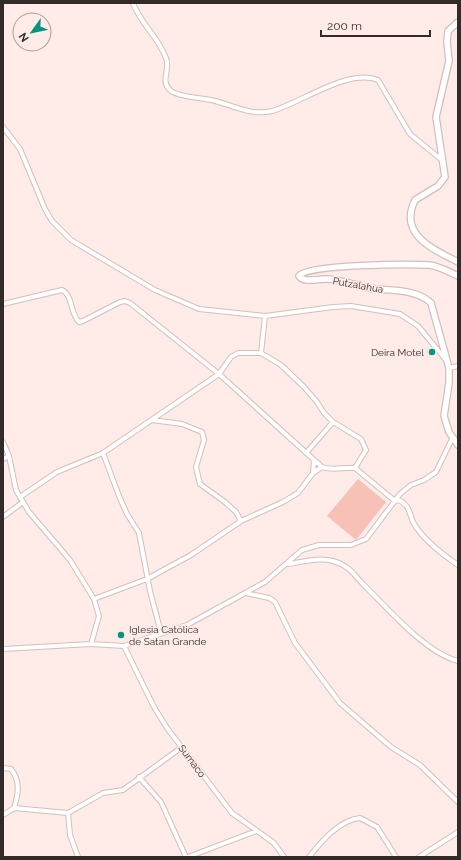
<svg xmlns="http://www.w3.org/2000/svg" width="461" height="860" font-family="Raleway,sans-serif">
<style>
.green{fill:#f7c1b8}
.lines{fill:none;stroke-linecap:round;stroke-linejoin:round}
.street-casing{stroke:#d2bfbb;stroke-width:6}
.secondary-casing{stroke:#d2bfbb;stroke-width:8}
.street{stroke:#fff;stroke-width:4}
.secondary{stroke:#fff;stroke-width:5.5}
.poi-dot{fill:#07937f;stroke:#ffebe7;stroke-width:1.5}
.labels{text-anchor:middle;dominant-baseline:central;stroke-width:3;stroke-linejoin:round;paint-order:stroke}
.street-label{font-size:10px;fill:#332b2a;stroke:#ffebe7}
.poi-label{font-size:10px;fill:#332b2a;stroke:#ffebe7;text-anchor:end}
</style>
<rect width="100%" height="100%" fill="#ffebe7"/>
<path class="green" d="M358 479 386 502 356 540 327 516Z"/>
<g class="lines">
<defs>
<path id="street" d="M133 3C140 23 159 38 166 58 171 70 159 81 171 91 178 97 204 98 215 101 234 106 252 116 272 111 301 103 348 68 378 80L410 134 443 161
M3 127 20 149 45 209 52 221 71 240 155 290 199 309 265 316 333 307 351 306 400 314 418 326 446 360
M3 304 62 290C73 295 70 314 79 322L83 321 120 302 125 301 130 303 219 374 322 467C333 471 344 467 355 468
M261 353 265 316
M449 368 458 366
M152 420 182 424 202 432 204 440 196 467 200 484 225 502 236 512 241 521
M3 442 9 456 16 490 20 497 29 512 70 560 94 599 99 616 91 644
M103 453 119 496 127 514 139 533 150 591 161 633
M306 453 333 422
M3 459 9 456
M313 473 314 460
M20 497 57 472 103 453 219 374 231 357 238 353H261L281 365 304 387 317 402 324 413 333 422 361 439 366 450 355 468 395 501 398 500C409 504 409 512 413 522 422 539 442 554 458 565
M3 517 23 502
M288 564C303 562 319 557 333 561 350 566 353 574 364 585 388 609 426 653 458 661
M246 593 269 598 275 602 295 643 340 703 391 747 420 765 458 802
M94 599 147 579 191 555 241 521 283 502 298 493 313 473 322 467
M124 646 154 707 167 728 232 813 274 843 284 857
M3 649 91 644 124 646 187 625 265 582 302 550 319 545H351L366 539 400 494 411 485 424 480 436 472 452 439
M3 768 11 769C21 781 18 795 14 808
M139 777 161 802 186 857
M3 815 14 808 68 813
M78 857 70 835 68 813 103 793 123 790 182 747
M188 857 256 831
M309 857C321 842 339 820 360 818L377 827 396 857
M419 857 458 832"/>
<path id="secondary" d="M458 22 448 31 447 42 449 61 436 117 445 177 438 186 415 200C398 235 433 249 458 262
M458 276C449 272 439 266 429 265 411 264 306 264 299 276 303 283 318 279 325 279 340 279 354 285 368 288 387 291 416 288 431 303L449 368V383L444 416 449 432 458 445"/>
</defs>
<use href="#street" class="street-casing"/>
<use href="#secondary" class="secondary-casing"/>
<use href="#street" class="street"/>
<use href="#secondary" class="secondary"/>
</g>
<g class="poi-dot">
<circle cx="432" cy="352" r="4"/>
<circle cx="121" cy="635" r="4"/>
</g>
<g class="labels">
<g class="street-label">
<text transform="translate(358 285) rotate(10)">Putzalahua</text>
<text transform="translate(192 761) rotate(53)">Sumaco</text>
</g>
<g class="poi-label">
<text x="424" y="352">Deira Motel</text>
<text x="129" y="629" text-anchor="start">Iglesia Católica<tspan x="129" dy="12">de Satan Grande</tspan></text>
</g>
</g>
<rect width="461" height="860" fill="none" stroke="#332b2a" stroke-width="8"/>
<g transform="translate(32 32) rotate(237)"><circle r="19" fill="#ffebe7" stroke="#ad9e9b"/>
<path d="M0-3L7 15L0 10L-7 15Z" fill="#07937f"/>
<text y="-6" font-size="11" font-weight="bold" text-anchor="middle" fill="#332b2a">N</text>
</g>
<path d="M321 30v6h109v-6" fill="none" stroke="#332b2a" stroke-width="2"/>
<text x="327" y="30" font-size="12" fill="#332b2a" stroke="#ffebe7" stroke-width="3" paint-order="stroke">200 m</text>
</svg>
